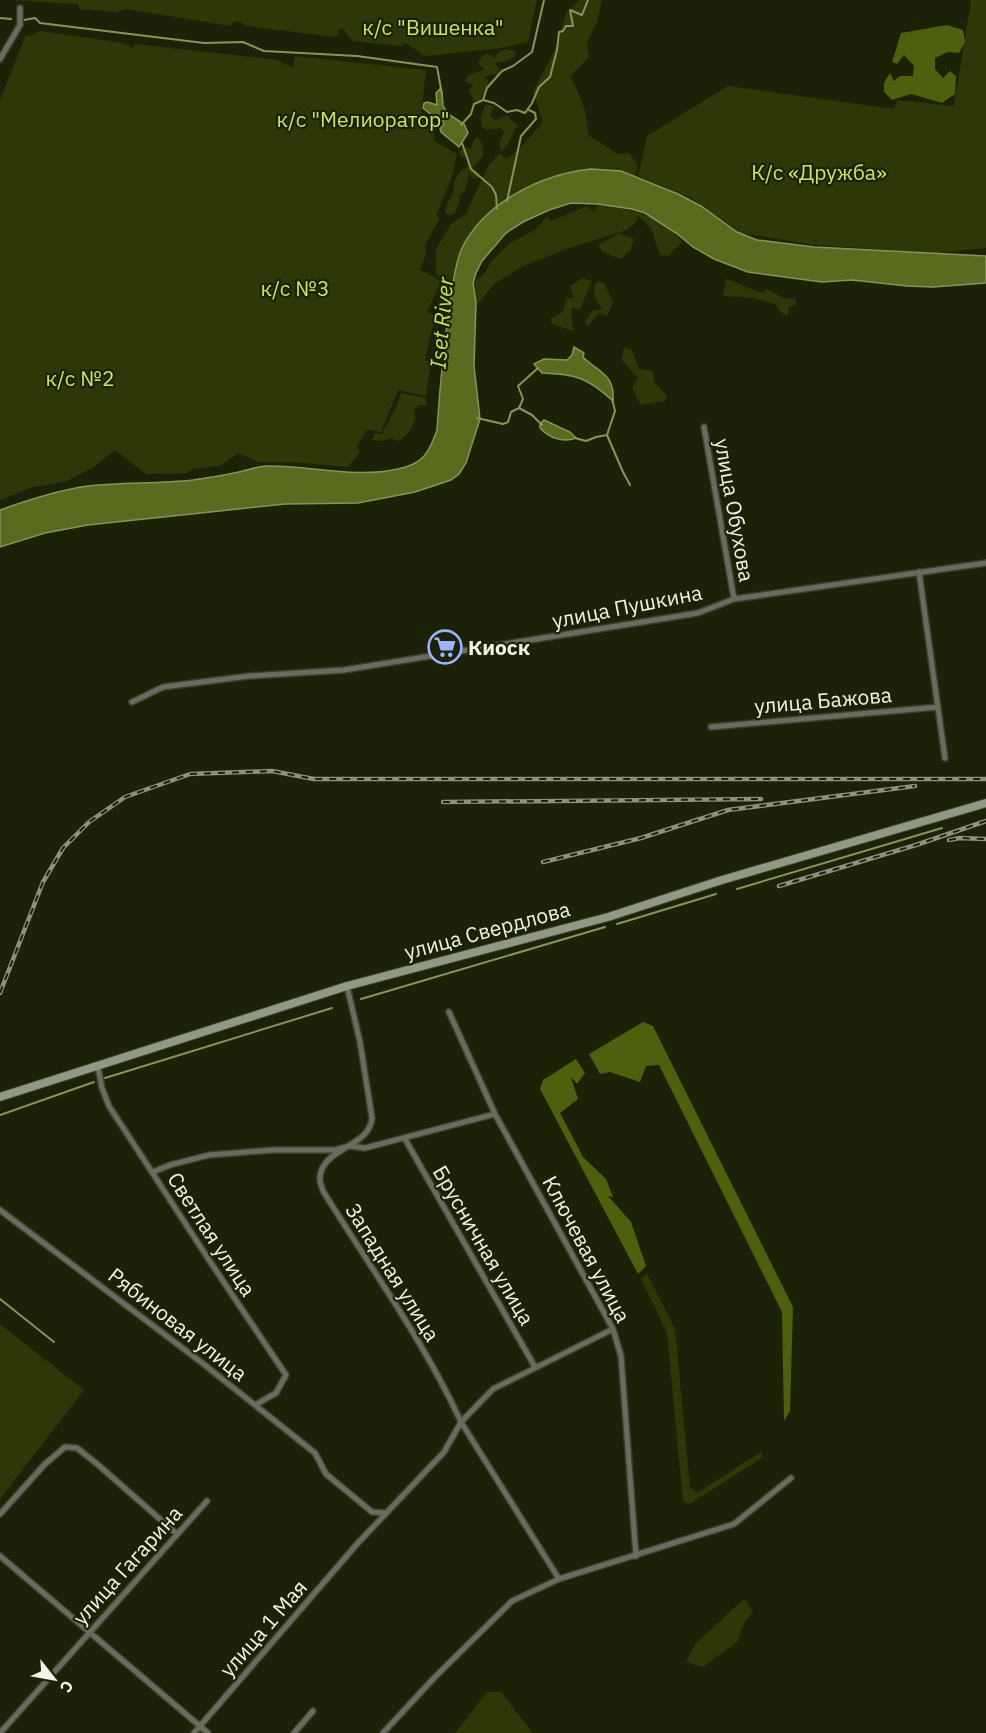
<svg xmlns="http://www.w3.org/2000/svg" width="986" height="1733" font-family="'IBM Plex Sans',sans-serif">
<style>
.green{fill:#2d3708}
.forest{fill:#4e5f0e}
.water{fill:#5a6b1f;stroke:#87945a;stroke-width:1.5}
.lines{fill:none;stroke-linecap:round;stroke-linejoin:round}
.stream{stroke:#87945a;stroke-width:2}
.street-casing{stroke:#3a3f27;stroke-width:8}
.secondary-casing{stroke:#3a3f27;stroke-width:10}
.street{stroke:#686c5f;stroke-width:5}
.secondary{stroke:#919883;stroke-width:8}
.rail-casing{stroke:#8c927d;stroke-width:4.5}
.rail{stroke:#1c2208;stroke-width:2;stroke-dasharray:7;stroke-linecap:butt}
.labels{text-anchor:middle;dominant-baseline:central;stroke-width:4.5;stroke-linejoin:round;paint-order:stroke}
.park-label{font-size:21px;fill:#c6e665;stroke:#1c2208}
.street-label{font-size:21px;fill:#eff4e4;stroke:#1c2208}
.poi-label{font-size:21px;font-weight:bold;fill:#eff4e4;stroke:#1c2208;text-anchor:start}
.water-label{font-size:22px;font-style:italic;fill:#c2e261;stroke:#1c2208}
</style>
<rect width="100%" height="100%" fill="#1c2208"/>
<path class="green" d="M10 0H537L528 42 501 48 425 56C417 52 413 46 405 43L403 46 352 41 342 28 338 31 339 35 335 37 245 26 240 21 233 22 231 26 126 9 116 12 80 9 77 4Z
M579 0H602L597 22 587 42 589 57 570 77C581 96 588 113 588 135L617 154 629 153 637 164 636 176C585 159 540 178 496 207L455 267 452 288 436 274V249L451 224 466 214 488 166 500 153 507 159 523 145 543 122 533 91 554 52 566 14Z
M971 0H986V248L936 253 815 245 741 233 691 198 638 176 647 136 728 86 894 109 897 100 954 106Z
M40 31 122 43 133 48 135 44 278 60 293 68 295 56 426 70 421 116 436 125 433 140 457 154 452 177 436 216 440 218 425 245 426 254 420 270 441 281 427 312 435 316 425 360 431 362 426 396 398 390 381 432 367 430 357 446 360 452 348 467 304 463 258 462 238 453 220 466 193 469 186 473 146 474 115 450 92 468 65 482 33 487 0 500V100L26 35 30 36Z
M505 49 515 51V57L504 62H497L496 65 500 70 498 74 489 75 484 78 488 80 489 85 480 100 474 101 469 90 473 85 465 81 469 75 485 69 481 67 478 62 481 57 487 54 496 58 497 53Z
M485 105 494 106 490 116 496 120 507 115 513 122 518 125C510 134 512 142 502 151L499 145 504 132 500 128 487 130 481 126V117Z
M478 137 483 146V156L473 168 479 173 478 178 474 179 469 173 465 191 459 196 460 202 454 214 448 215 445 212 448 201 454 192C452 181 457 173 467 167L468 158 461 157 460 152 465 147 471 149 474 140Z
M598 204C628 209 663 214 682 242L668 256 660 255 651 228 637 215V221L627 230 569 248 521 267 493 285 479 303H476L473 283 485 273 490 263 510 243 536 229 547 216 551 221 587 206 594 212Z
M619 233 634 239 631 249 621 259 603 252 598 245Z
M582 278 592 281 580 309 571 308 573 331 552 324 551 319 563 311 567 298H574L570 286Z
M726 279 762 293 767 289 785 299 795 298 797 304 789 307 788 314 784 315 775 304 753 298 723 296Z
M597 281 604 283 613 302 607 316 599 313 587 327 585 321 593 311 602 309C595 298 591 293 597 281Z
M624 348 632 350 639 369 653 371 654 382 667 396 665 401 641 405 632 388 638 378 622 360Z
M401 393 425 398 427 405H419L414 410 416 418 409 432 400 441 389 438 383 441 371 440 375 433 382 434C389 420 397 408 401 393Z
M647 1274 675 1329 690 1488 697 1493 761 1452 763 1457 690 1504 683 1501 667 1333 641 1279Z
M0 1324 84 1390 0 1499Z
M744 1599 753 1611 742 1627 738 1641 703 1667 686 1662 695 1644Z
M487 1692H501L533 1733H455Z"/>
<path class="forest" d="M947 25 963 30 965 42 959 53 948 52 935 58V69L943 78 950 71 956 76 955 94 942 103 911 94 892 100 884 92V83L890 73 894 81 900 76H913L914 66 904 55 897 64 892 62 901 33Z
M643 1022 653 1026 793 1307 790 1411 784 1421 782 1312 659 1065 646 1066 640 1082 610 1072 600 1074 589 1054Z
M576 1059 585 1073 577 1084 571 1077 578 1099 560 1113 583 1157 606 1179 613 1197 608 1196 631 1222 646 1266 638 1274 540 1089 543 1080Z"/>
<path class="water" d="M440 89 442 92 443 106 448 114 464 124 468 133 459 147 441 132 440 128 444 125 442 118 439 116 434 117 423 108 424 103 427 102 437 105 436 93Z
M591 169 621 171 678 194 701 206 737 232 757 240 814 247 986 256V283L933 287 907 286 852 280 822 282 748 272 714 259 693 247 676 233 645 213 632 209 598 204 571 203 549 210 523 222 506 233 482 261 476 273 473 283 476 303 474 366 480 419 466 463 459 474 451 480 415 492 358 503 285 504 88 525 45 533 0 547V510C28 500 58 490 88 486 123 482 159 484 193 480 207 478 221 476 234 473 245 471 255 467 265 466 309 465 354 479 398 469 423 464 429 453 437 430 440 382 445 335 452 288 455 274 456 261 462 248 485 202 542 174 591 169Z
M574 347 584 353 583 357C599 373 615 374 613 401 588 378 576 374 542 373L534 364 544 359 567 360 572 355Z
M544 420 570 432 576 438C563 443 549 438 540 428V424Z"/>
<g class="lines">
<path class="stream" d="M0 18 11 19
M24 20 35 18 40 23 204 43 243 42 264 51 357 56 437 67 442 94
M483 100 494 103 507 112 517 110 525 113 532 103 539 87 550 77 557 50 559 32 563 31 566 26H573L570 10 582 15 588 0
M461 125 471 114 474 104 483 100 487 88 502 71 513 66 532 52 544 0
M462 143 471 169 492 187 496 195 497 209
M507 201 521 136 536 119 535 113 529 110
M612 399 615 411 607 435 623 472 630 485
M519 408 523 399 518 386 538 368
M477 418 503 424 508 422 511 412 519 408 532 415 542 425
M575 438 586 441 596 437 607 435
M737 889 942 828
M617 924 716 894
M361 999 605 927
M105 1078 332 1008
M0 1115 94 1082
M0 1299 54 1342"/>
<defs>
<path id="street" d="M0 59 20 25V8
M704 427 734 599
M919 572 945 758
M132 702 163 687 249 676 344 670 698 613 734 599 986 563
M711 727 938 707
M347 986 360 1042 372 1118C370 1147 322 1148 320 1177 319 1181 322 1187 323 1191 370 1267 424 1341 461 1422L559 1579
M449 1012 495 1114 613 1329 621 1356 636 1556
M98 1067 102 1088 109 1106 211 1263 286 1375 276 1393 255 1405
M405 1139 535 1367
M153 1172 170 1165 209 1155 273 1150H335L349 1146 365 1148 495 1114
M0 1210 201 1362 315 1453 326 1474 372 1512 386 1513
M0 1514 45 1464 65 1447 77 1448 96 1463 177 1534
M0 1556 208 1733
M0 1733 207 1501
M194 1733 357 1544 444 1452 461 1422 493 1389 613 1329
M294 1733 313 1711
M383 1733 434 1678 512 1601 559 1579 734 1524 791 1478"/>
<path id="secondary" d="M0 1097 347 986 608 917 722 880 986 803"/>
</defs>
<use href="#street" class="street-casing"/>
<use href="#secondary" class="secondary-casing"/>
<use href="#street" class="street"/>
<use href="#secondary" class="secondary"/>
<defs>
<path id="rail" d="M443 802 761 799
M949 840 960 838 986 839
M543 862 641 838 728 810 915 786
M779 886 916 845 986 821
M0 993 43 882 63 848 89 822 125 797 190 774 272 771 314 779H986"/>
</defs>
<use href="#rail" class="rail-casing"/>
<use href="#rail" class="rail"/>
</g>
<defs>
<symbol id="supermarket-ring" viewBox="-11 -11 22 22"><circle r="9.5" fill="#1c2208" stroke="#9eb3fd" stroke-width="1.5"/><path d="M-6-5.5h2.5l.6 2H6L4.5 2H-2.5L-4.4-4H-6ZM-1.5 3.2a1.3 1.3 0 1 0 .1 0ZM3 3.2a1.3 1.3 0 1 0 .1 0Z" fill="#9eb3fd"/></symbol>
</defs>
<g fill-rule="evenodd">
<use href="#supermarket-ring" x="426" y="628" width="38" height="38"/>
</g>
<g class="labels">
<g class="park-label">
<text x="433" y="27">к/с "Вишенка"</text>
<text x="363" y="119">к/с "Мелиоратор"</text>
<text x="819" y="172">К/с «Дружба»</text>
<text x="295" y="288">к/с №3</text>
<text x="80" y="378">к/с №2</text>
</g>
<g class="street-label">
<text transform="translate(735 510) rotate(80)">улица Обухова</text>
<text transform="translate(627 606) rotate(-11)">улица Пушкина</text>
<text transform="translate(823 700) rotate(-5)">улица Бажова</text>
<text transform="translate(487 930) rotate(-15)">улица Свердлова</text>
<text transform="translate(212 1234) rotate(57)">Светлая улица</text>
<text transform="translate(484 1245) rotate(60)">Брусничная улица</text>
<text transform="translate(587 1249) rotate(62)">Ключевая улица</text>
<text transform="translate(393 1272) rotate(58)">Западная улица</text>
<text transform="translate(178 1324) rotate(38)">Рябиновая улица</text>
<text transform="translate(127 1565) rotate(-48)">улица Гагарина</text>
<text transform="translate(263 1628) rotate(-49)">улица 1 Мая</text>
</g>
<g class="poi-label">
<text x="468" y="647">Киоск</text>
</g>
<g class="water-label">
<text transform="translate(441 323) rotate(-85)">Iset River</text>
</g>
</g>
<g transform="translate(54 1679) rotate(121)" stroke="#1c2208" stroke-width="4.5" paint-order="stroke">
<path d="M0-4.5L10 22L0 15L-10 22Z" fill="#eff4e4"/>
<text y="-9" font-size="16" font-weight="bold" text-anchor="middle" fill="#eff4e4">С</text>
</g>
</svg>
